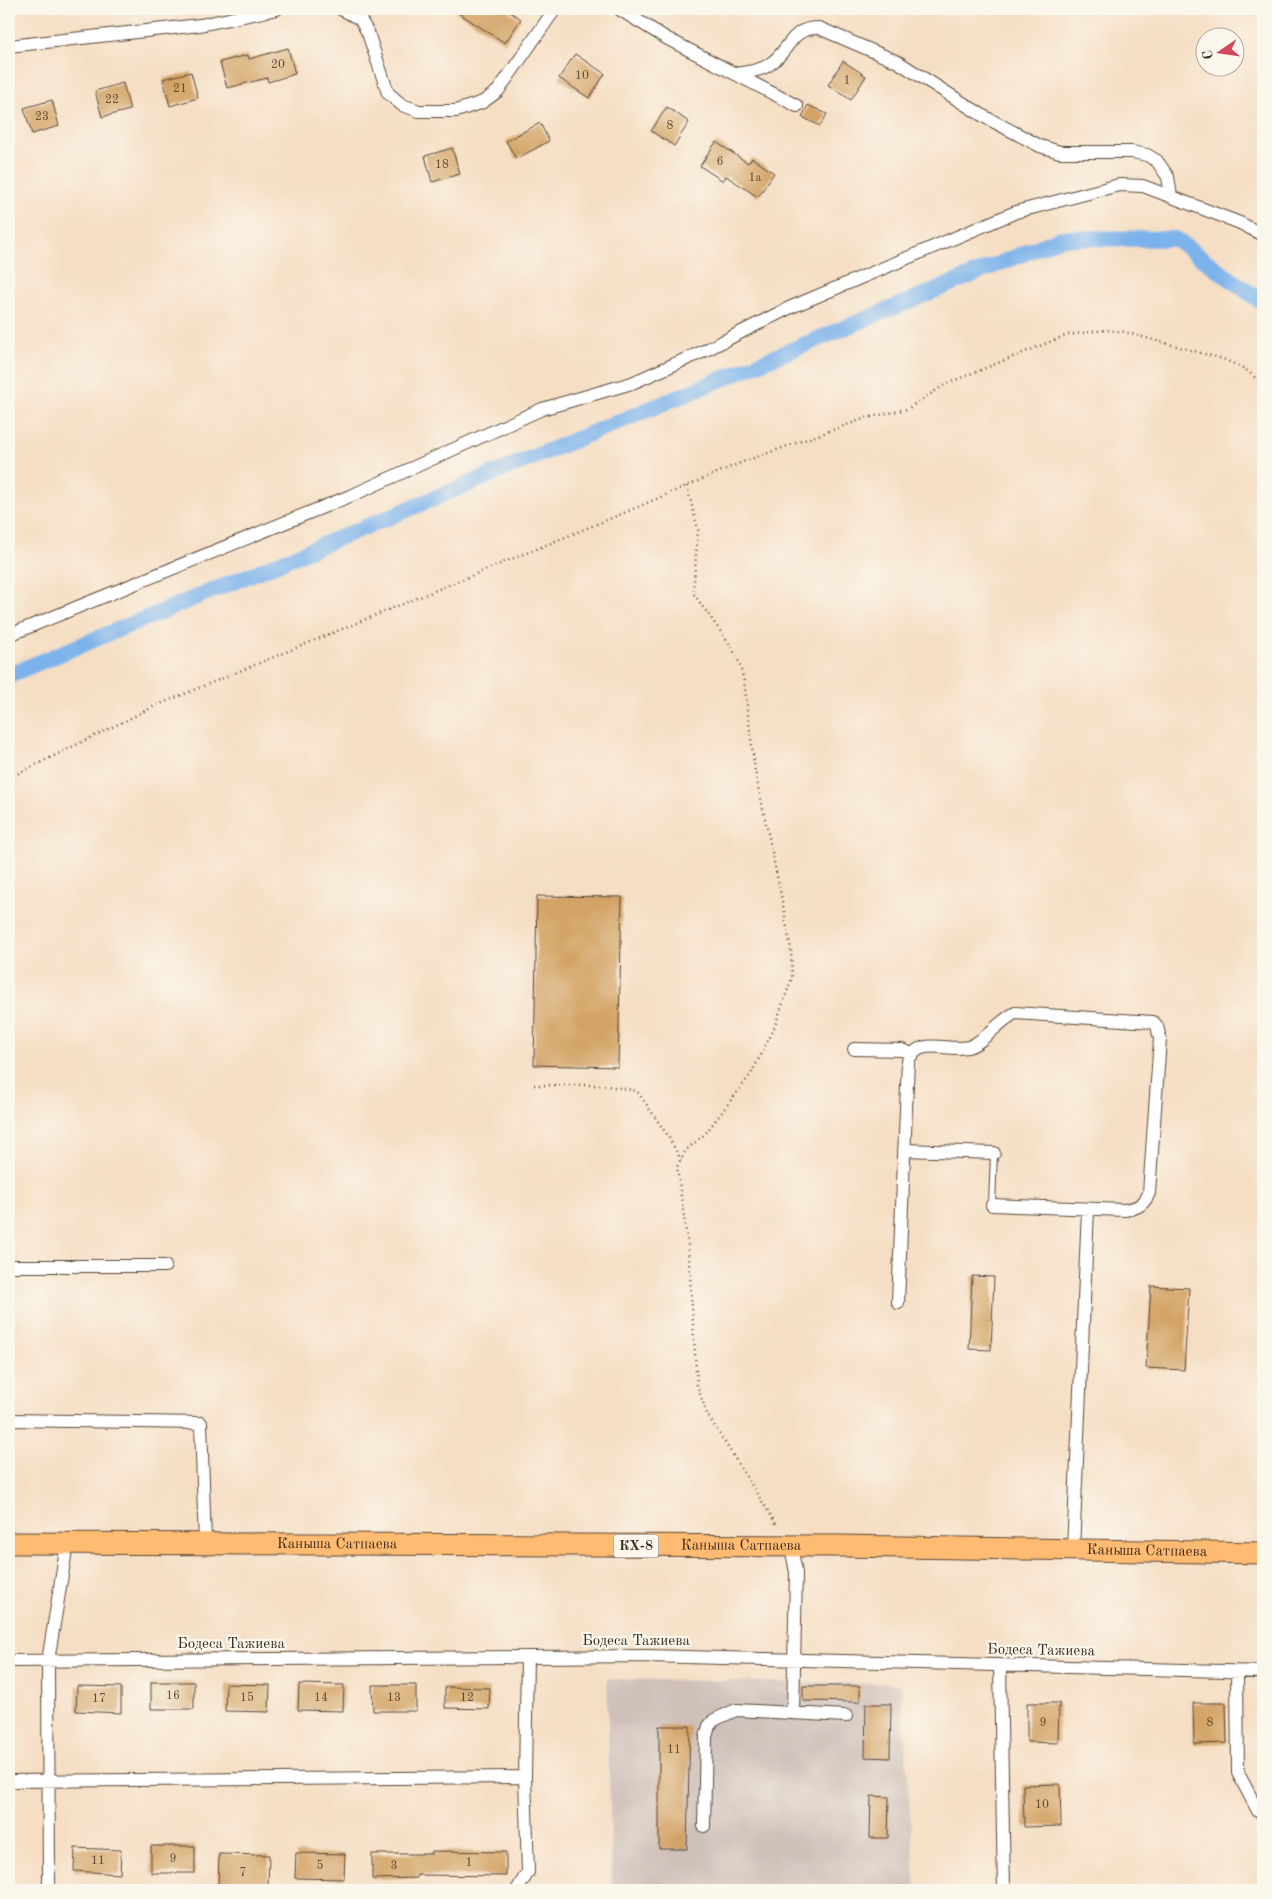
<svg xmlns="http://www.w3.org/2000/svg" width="1272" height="1899" font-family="'Old Standard TT',serif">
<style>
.industrial{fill:#cfc0ba}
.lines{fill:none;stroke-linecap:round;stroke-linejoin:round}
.canal{stroke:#7cb2eb;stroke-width:16}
.building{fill:#d3a365}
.service-casing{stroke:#574537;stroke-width:8}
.minor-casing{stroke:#574537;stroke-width:14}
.primary-casing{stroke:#574537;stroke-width:23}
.path{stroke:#574537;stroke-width:2.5;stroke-dasharray:1 4;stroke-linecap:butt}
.service{stroke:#fff;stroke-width:6}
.minor{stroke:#fff;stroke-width:12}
.primary{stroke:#ffbb71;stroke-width:21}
.labels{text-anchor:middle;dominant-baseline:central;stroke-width:4.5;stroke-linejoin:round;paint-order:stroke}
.number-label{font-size:12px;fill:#614830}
.shield{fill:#fbf7ec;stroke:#75685c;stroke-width:1}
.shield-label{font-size:14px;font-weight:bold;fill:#3b2a1e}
.street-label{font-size:15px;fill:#3b2a1e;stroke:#fbf7ec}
</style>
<rect width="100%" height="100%" fill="#fbf7ec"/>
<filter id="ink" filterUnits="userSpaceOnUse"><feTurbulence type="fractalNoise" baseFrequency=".02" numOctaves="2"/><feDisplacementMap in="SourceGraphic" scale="10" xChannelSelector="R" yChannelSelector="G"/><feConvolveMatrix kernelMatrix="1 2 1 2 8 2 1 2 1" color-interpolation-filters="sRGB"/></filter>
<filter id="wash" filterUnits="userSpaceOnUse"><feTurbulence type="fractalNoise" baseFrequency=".0096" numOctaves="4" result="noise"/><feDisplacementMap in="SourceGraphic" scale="20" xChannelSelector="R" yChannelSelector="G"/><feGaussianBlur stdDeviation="1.12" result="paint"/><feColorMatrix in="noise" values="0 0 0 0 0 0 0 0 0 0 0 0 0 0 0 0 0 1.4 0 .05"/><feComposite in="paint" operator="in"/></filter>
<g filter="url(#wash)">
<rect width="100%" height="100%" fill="#f5dec3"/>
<path class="industrial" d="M607 1679 901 1684 916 1890H612Z"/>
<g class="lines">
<path class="canal" d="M9 675 1061 238 1176 239 1263 303"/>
</g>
<g id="blocks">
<path class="building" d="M452 9H505L521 19 505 43Z
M288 48 295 74 268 82 267 78 227 88 220 62 248 55 249 59Z
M575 54 605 74 589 98 559 78Z
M843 61 866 76 851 100 828 85Z
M191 72 198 98 170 106 163 79Z
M123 83 130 110 102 117 95 91Z
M52 100 59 126 32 134 24 108Z
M808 105 827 114 820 126 802 117Z
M667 107 689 122 674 146 651 131Z
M540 123 549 141 516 159 506 141Z
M716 142 748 163 752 158 774 173 758 197 726 176 723 181 700 166Z
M452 148 460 174 432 182 425 156Z
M537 896 622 897 618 1067 534 1065Z
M972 1276 994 1277 991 1350 969 1349Z
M1151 1286 1189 1288 1184 1370 1146 1368Z
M151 1682H194V1709H151Z
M226 1684 270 1685 269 1712 225 1711Z
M299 1684 344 1685 343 1711 298 1710Z
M372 1685H416V1711H373Z
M77 1686 121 1687V1713L76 1711Z
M803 1686H860V1702L803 1701Z
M445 1687 490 1688 489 1709 445 1708Z
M1027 1703H1059L1058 1743 1027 1742Z
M1193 1703H1226L1227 1743 1194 1744Z
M866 1704H891L890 1758 865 1757Z
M659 1726H690L687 1849H659Z
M1060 1784 1061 1826 1024 1827 1023 1785Z
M871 1796 889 1797 888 1838H870Z
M151 1846H195V1873H151Z
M75 1848 121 1850 120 1874 74 1871Z
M431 1851 506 1852V1876L417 1875V1878L372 1879V1854H431Z
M296 1853 345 1854 344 1879 295 1878Z
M219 1854 269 1855 268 1890H218Z"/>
</g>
</g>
<g filter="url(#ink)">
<use href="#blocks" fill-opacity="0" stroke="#574537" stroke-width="1"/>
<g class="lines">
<defs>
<path id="service" d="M992 1205 994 1153"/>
<path id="minor" d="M341 9 360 19 368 33 388 93 402 105 419 111H456L483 102 498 91 555 9
M619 9 666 38 797 106
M9 46 200 25 277 9
M736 74C747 72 761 71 770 64 790 51 790 27 819 28L898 62 985 117 1040 146 1060 152H1132L1147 155 1157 161 1168 177 1171 196
M9 635 355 494 542 409 632 383 702 352 789 308 1016 212 1119 185 1143 186 1240 223 1263 235
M854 1049 902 1050 912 1054
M904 1150 994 1153
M9 1266H165
M898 1303 908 1061C920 1036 947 1052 968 1047 983 1043 999 1021 1015 1013L1153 1022 1157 1026 1160 1039 1149 1193C1144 1205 1137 1208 1125 1210L992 1205
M9 1420 201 1423 205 1544
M791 1546 796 1573 793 1713
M1073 1550 1088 1210
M9 1661 648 1656 1263 1672
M1000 1667 1004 1890
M1237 1672 1238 1773 1258 1811
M9 1781 525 1777
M704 1826 706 1737 709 1726 714 1720 736 1710 846 1716
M49 1890 48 1661 67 1544
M517 1890 528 1872 525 1777 527 1658"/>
<g id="primary">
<path id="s1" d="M9 1543 840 1546 1263 1553"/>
</g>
</defs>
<use href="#service" class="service-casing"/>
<use href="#minor" class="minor-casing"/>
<use href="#primary" class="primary-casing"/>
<path class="path" d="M687 486 698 530 693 593 731 646 739 662 744 681 755 771 781 895 791 949 792 978 773 1031 751 1074 705 1134 686 1150 677 1167 688 1246 697 1385 707 1414 778 1527
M9 778 155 706 626 512 740 463 866 418 907 409 946 384 1067 335 1105 330 1125 332 1223 359 1245 369 1263 384
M534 1085H602L637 1091 668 1136 681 1160"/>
<use href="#service" class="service"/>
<use href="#minor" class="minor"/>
<use href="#primary" class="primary"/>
</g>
</g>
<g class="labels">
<g class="number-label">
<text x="278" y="65">20</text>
<text x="582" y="76">10</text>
<text x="847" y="81">1</text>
<text x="180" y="89">21</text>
<text x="112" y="100">22</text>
<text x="42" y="117">23</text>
<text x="670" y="126">8</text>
<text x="720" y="162">6</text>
<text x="442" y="165">18</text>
<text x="755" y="178">1а</text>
<text x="173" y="1696">16</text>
<text x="247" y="1698">15</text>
<text x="321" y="1698">14</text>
<text x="394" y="1698">13</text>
<text x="467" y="1698">12</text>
<text x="99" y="1699">17</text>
<text x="1043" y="1723">9</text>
<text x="1210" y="1723">8</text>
<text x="674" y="1750">11</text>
<text x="1042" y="1805">10</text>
<text x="173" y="1859">9</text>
<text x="98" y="1861">11</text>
<text x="469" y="1863">1</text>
<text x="320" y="1866">5</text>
<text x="394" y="1866">3</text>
<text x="243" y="1873">7</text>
</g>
<rect class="shield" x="613.5" y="1534.5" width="45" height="23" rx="4"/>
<g class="shield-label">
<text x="636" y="1546">КХ-8</text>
</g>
<g class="street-label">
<text stroke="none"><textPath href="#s1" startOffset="328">Каныша Сатпаева</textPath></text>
<text stroke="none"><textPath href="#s1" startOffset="732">Каныша Сатпаева</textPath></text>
<text stroke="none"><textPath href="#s1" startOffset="1138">Каныша Сатпаева</textPath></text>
<text x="636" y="1641">Бодеса Тажиева</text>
<text x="231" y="1644">Бодеса Тажиева</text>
<text transform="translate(1041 1651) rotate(1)">Бодеса Тажиева</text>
</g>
</g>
<rect width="1272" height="1899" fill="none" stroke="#fbf7ec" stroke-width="30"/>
<g transform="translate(1220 52) rotate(257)"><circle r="24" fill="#fbf7ec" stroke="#aea59a"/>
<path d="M0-4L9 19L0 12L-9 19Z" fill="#d1495b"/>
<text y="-8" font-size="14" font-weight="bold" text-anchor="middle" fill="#3b2a1e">С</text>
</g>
</svg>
